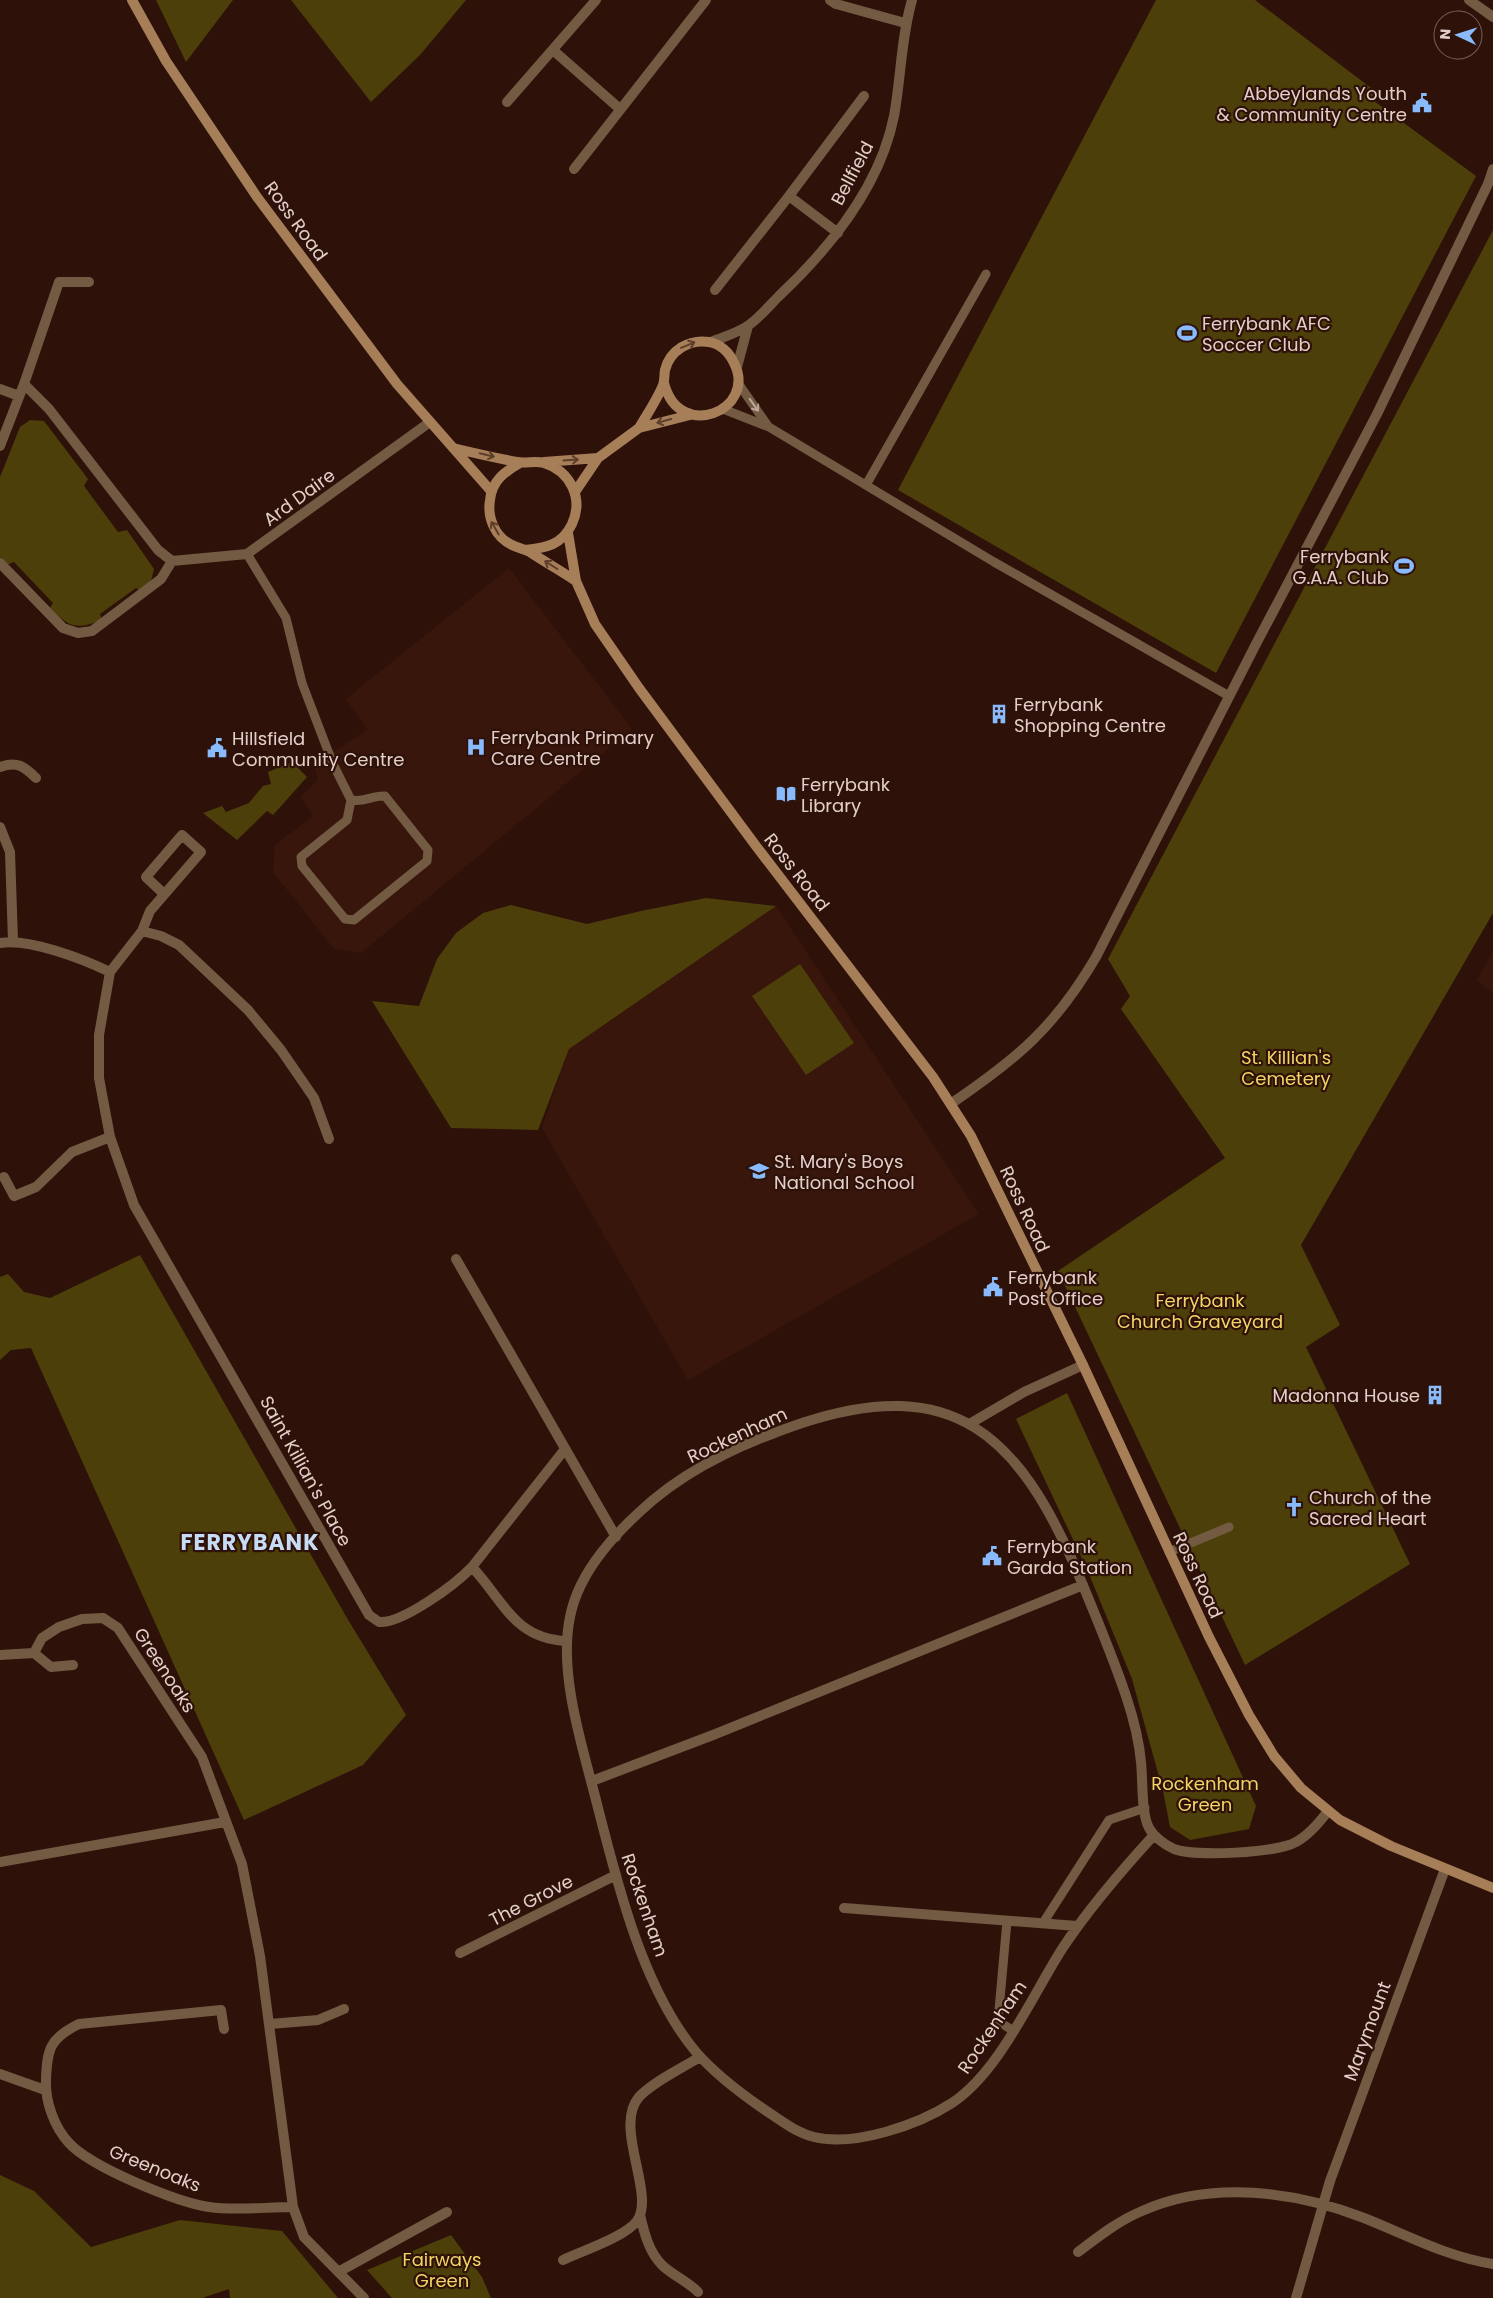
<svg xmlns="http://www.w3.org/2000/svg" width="1493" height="2298" font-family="Poppins,sans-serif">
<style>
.built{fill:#39160c}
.green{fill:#4c3f09}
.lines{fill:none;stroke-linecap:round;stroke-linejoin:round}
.lane{stroke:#735b43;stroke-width:9}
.street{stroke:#735b43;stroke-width:10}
.secondary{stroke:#a67f59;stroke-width:10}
.oneway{stroke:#5e3e2a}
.oneway2{stroke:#bca69a}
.labels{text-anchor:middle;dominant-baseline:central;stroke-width:4.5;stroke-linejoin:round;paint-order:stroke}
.poi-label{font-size:18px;fill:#e3cfc9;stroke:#2e120a;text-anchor:start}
.street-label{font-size:18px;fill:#e3cfc9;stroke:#2e120a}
.park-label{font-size:18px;fill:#f3d565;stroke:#2e120a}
.district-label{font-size:22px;font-weight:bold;letter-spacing:1px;fill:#c8dbf4;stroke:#2e120a}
</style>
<rect width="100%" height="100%" fill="#2e120a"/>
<path class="built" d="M509 568 632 729 361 953 334 949 273 872 275 845 313 816 301 797 318 779 313 764 368 730 346 699Z
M776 906 979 1214 688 1380 542 1128 569 1049Z
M1493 951V993L1477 980Z"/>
<path class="green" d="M156 0H233L186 62Z
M291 0H466L420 55 371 102Z
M1156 0H1255L1379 94 1374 101 1476 176 1216 673 898 490Z
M1493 230V913L1301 1245 1340 1325 1306 1347 1410 1564 1245 1665 1058 1271 1225 1158 1121 1009 1130 996 1108 959Z
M30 420 44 421 88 479 84 486 118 532 127 530 154 569 151 581 140 591 136 588 100 614 102 620C76 630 70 628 50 608L53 603 14 562 7 565 0 557V477L20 427Z
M292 762 307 777 273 815 267 811 237 840 203 813 222 806 226 812 249 803 263 786 271 784 268 772Z
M706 898 776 906 569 1049 538 1130 451 1128 372 1001 419 1006 437 959 456 933 483 913 511 905 587 924 641 911Z
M800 964 854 1043 806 1075 752 996Z
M140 1255 347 1618 406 1715 363 1765 244 1820 31 1348 11 1350 0 1360V1277L8 1274 24 1292 50 1298Z
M1067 1393 1256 1806 1249 1829 1190 1840 1170 1827 1163 1791 1132 1679 1087 1569 1016 1419Z
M0 2175 34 2191 91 2247 180 2220 282 2231 338 2298H230L229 2289 202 2298H0Z
M451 2235 482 2277 491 2298H392L367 2270Z"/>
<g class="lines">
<path class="lane" d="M738 383 768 426
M723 409 769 427 994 562 1229 696
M866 485 986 274
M247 554 286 618 302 683 333 764 351 800C364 803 372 795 385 796L428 850 427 861 354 920 345 919 302 866 301 857 347 820 351 800
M1169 1552 1229 1527
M1007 1921 998 2021 1012 2030
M1043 1923 1109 1820 1145 1808"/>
<path class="street" d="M830 0 836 4 905 23
M1469 0 1493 17
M554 51 620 109
M507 102 596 0
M574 169 706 0
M838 233 789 196 864 96
M715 290 789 196
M711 342C723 337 738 333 749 325 760 317 769 306 779 296 830 248 880 187 894 116 901 78 901 38 912 0
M737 367 748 326
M24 384 59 282H89
M0 389 19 396
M0 446 24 384 49 409 158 550 172 561 247 554 430 422
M0 563 63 628 78 633 92 631 161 579 172 561
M0 767C17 761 24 766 36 778
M0 827 10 852 13 941
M164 894 146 877 182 835 201 852 150 911 142 931 110 972 99 1035V1078L110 1137 134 1205 369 1615 379 1622C402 1624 456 1584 472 1567 504 1601 514 1639 567 1641
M142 931 161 936 179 945 248 1010 281 1050 314 1098 329 1139
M0 943C29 938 83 959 110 972
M952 1103C1018 1058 1055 1027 1096 957L1256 644 1377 414 1488 184 1493 169
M4 1177 14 1196 36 1187 72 1152 110 1137
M456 1259 616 1537
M971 1423 1024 1392 1083 1365
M472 1567 565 1449
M34 1653 51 1667 73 1665
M0 1655 34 1653 42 1638 59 1627 82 1619 103 1618 118 1628 202 1757 242 1864 260 1956 293 2207 304 2237 364 2298
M592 1781 713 1735 1083 1585
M1154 1835C1121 1871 1089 1908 1062 1949 1032 1996 999 2072 952 2103 918 2125 854 2147 814 2137 795 2132 780 2120 765 2110 740 2093 716 2075 696 2052 643 1989 617 1883 597 1804 583 1748 558 1674 570 1617 579 1570 618 1530 653 1500 696 1464 749 1441 802 1423 954 1373 1019 1436 1077 1571 1094 1612 1112 1654 1126 1696 1133 1717 1139 1739 1141 1762 1143 1780 1141 1813 1149 1828 1154 1837 1165 1845 1174 1849 1195 1857 1277 1853 1296 1842 1309 1835 1319 1823 1328 1811
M0 1862 225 1822
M844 1908 1077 1926
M460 1953 616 1875
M270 2024 318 2020 344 2009
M224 2029 221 2010 79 2024C50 2038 47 2049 46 2080 45 2101 54 2127 69 2143 91 2167 176 2202 209 2207 236 2211 266 2207 293 2207
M0 2074 45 2090
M640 2215C644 2232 649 2253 663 2266 674 2276 687 2281 698 2292
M1078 2252C1098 2237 1118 2221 1142 2211 1211 2180 1295 2191 1364 2218 1407 2235 1447 2257 1493 2264
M563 2260C582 2251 625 2237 637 2221 656 2194 613 2127 639 2097 653 2082 682 2068 700 2057
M340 2271 447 2212
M1296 2298 1330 2181 1445 1869"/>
<path class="secondary" d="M132 0 166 61 257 197 397 384 491 491
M639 428C647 414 657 400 663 385 665 380 664 375 665 370 670 350 689 339 709 342 720 344 729 352 734 363 758 410 679 443 664 383
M453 448C474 453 496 458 517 462 526 464 535 460 544 463 570 471 584 498 572 524 562 545 546 548 525 550
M544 462 598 458
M520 463C504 472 492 481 490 500 487 518 495 537 512 545 518 548 524 549 530 552 545 562 561 571 576 581
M575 492 598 458 639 428 690 415
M568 533 576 581 595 624 639 688 756 846 933 1077 971 1136 1083 1365 1209 1637 1249 1715 1274 1756 1301 1788 1340 1820 1391 1846 1493 1888"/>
</g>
<defs><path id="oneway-shaft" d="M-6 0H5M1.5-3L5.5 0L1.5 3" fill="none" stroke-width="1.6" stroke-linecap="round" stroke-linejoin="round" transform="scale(1.25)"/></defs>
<g class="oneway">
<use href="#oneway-shaft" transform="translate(688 345) rotate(-23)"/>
<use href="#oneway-shaft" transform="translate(664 421) rotate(165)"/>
<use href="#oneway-shaft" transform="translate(487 455) rotate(13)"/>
<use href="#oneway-shaft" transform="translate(571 460) rotate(-4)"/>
<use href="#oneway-shaft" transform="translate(495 528) rotate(-120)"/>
<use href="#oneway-shaft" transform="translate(551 565) rotate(-148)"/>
</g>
<use class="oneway2" href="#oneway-shaft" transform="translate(754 405) rotate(55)"/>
<defs>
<symbol id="civic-bare" viewBox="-9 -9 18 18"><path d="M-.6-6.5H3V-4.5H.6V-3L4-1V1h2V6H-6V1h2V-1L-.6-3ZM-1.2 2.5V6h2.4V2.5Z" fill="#89bafc" stroke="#2e120a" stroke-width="2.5" paint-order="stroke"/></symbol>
<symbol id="stadium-bare" viewBox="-9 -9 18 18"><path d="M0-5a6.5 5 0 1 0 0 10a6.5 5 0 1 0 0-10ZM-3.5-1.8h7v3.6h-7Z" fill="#89bafc" stroke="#2e120a" stroke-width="2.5" paint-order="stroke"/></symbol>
<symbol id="building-bare" viewBox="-9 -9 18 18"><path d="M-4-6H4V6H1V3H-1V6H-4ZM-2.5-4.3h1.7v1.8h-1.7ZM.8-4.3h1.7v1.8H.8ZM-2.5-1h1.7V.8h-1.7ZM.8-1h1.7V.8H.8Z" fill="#89bafc" stroke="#2e120a" stroke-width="2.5" paint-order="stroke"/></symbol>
<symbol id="hospital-bare" viewBox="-9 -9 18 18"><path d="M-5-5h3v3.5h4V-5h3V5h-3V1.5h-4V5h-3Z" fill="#89bafc" stroke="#2e120a" stroke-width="2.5" paint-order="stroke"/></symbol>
<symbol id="library-bare" viewBox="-9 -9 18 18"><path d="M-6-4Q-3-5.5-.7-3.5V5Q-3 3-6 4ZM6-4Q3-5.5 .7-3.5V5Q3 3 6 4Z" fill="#89bafc" stroke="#2e120a" stroke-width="2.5" paint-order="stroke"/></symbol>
<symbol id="school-bare" viewBox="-9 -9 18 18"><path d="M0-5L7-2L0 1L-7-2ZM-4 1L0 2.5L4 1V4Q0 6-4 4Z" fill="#89bafc" stroke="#2e120a" stroke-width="2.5" paint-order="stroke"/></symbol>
<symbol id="church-bare" viewBox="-9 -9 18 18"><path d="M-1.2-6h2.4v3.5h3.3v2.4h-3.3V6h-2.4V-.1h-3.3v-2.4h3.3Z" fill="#89bafc" stroke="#2e120a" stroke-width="2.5" paint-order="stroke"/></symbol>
</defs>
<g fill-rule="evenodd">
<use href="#civic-bare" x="1408" y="89" width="28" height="28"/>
<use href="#stadium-bare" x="1173" y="319" width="28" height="28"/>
<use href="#stadium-bare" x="1390" y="552" width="28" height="28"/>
<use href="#building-bare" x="985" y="700" width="28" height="28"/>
<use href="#hospital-bare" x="462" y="733" width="28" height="28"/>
<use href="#civic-bare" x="203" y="734" width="28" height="28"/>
<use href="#library-bare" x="772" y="780" width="28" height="28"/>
<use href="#school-bare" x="745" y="1157" width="28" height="28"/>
<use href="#civic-bare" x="979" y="1273" width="28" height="28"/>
<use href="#building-bare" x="1421" y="1381" width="28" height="28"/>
<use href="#church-bare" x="1280" y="1493" width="28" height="28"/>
<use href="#civic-bare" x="978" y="1542" width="28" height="28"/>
</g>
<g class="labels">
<g class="poi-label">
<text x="1407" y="93" text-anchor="end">Abbeylands Youth<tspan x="1407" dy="21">&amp; Community Centre</tspan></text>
<text x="1202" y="323">Ferrybank AFC<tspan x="1202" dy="21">Soccer Club</tspan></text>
<text x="1389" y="556" text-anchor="end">Ferrybank<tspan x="1389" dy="21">G.A.A. Club</tspan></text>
<text x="1014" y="704">Ferrybank<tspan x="1014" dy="21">Shopping Centre</tspan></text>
<text x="491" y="737">Ferrybank Primary<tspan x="491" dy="21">Care Centre</tspan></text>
<text x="232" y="738">Hillsfield<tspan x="232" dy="21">Community Centre</tspan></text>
<text x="801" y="784">Ferrybank<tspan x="801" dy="21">Library</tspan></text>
<text x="774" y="1161">St. Mary's Boys<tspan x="774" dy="21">National School</tspan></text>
<text x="1008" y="1277">Ferrybank<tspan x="1008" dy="21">Post Office</tspan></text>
<text x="1420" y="1395" text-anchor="end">Madonna House</text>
<text x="1309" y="1497">Church of the<tspan x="1309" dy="21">Sacred Heart</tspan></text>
<text x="1007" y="1546">Ferrybank<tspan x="1007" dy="21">Garda Station</tspan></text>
</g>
<g class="street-label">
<text transform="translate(852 173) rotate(-62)">Bellfield</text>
<text transform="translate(296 221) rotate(54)">Ross Road</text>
<text transform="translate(299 497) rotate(-36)">Ard Daire</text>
<text transform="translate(797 872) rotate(52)">Ross Road</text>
<text transform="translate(1025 1209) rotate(65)">Ross Road</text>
<text transform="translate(737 1435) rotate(-25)">Rockenham</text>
<text transform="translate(306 1471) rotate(61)">Saint Killian's Place</text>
<text transform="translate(1198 1575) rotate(65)">Ross Road</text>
<text transform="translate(165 1670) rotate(57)">Greenoaks</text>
<text transform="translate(531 1900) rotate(-27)">The Grove</text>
<text transform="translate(645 1905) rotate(71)">Rockenham</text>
<text transform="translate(992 2027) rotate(-56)">Rockenham</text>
<text transform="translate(1367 2031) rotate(-70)">Marymount</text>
<text transform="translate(155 2168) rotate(22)">Greenoaks</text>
</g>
<g class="park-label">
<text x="1286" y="1057">St. Killian's<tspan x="1286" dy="21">Cemetery</tspan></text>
<text x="1200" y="1300">Ferrybank<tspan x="1200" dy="21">Church Graveyard</tspan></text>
<text x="1205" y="1783">Rockenham<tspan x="1205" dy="21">Green</tspan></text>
<text x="442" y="2259">Fairways<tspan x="442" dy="21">Green</tspan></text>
</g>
<g class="district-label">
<text x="250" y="1542">FERRYBANK</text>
</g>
</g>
<g transform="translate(1458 35) rotate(274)"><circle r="24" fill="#2e120a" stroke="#765e56"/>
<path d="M0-4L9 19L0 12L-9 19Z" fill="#89bafc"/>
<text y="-8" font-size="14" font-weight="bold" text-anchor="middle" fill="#e3cfc9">N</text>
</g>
</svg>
